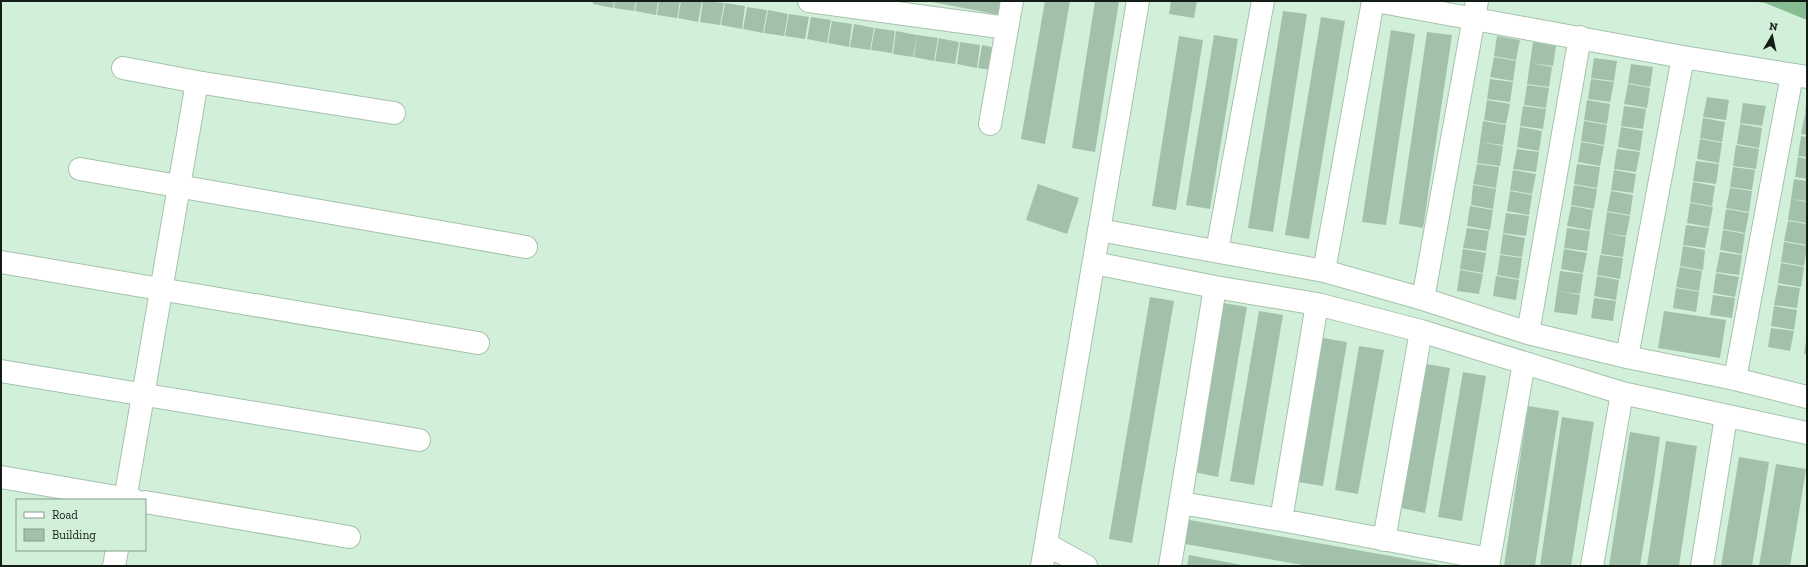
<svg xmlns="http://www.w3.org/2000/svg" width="1808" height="567" font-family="'Zilla Slab',serif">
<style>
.water{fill:#86bb94}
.building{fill:#a3c0aa}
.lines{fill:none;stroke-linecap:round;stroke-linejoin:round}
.minor-casing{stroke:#a5c2ac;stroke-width:24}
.minor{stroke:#fff;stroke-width:22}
</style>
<rect width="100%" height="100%" fill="#d2f0d9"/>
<path class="water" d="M1751 1H1807V20L1765 3Z"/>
<path class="building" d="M593 1H614L613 8 593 4Z
M615 1H636L634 11 614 8Z
M637 1H658L656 15 635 11Z
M659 1H680L677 18 657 15Z
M681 1H702L698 22 678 18Z
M703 1 724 3 720 25 700 22Z
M927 1H1002L1000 15Z
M1045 1H1070L1045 144 1021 139Z
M1095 1H1119L1095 152 1072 148Z
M1171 1H1197L1194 18 1169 14Z
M725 3 745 6 742 29 721 25Z
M747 7 767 10 763 33 743 29Z
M768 10 788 14 784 36 764 33Z
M1283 11 1307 14 1273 232 1248 228Z
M789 14 809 17 805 39 785 36Z
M811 17 831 20 827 43 807 39Z
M1321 17 1345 21 1309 239 1285 235Z
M832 21 852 24 849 47 828 43Z
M854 24 874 28 870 50 850 47Z
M875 28 895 31 892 53 871 50Z
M1391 30 1415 34 1386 225 1362 222Z
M896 31 917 35 913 57 893 54Z
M1427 32 1452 35 1423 228 1399 224Z
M917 35 938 38 934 61 914 57Z
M1214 35 1238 39 1210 209 1186 205Z
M1179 36 1203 40 1176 210 1152 206Z
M1497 36 1520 40 1516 60 1494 56Z
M939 38 959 42 955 64 935 61Z
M960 42 980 45 977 68 957 64Z
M1533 42 1556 46 1553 66 1530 63Z
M982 45 1002 49 998 71 978 68Z
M1494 57 1516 61 1513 81 1490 77Z
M1594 58 1617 61 1614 81 1591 78Z
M1530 63 1552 67 1549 87 1527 84Z
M1631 64 1653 67 1650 87 1628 83Z
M1490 79 1513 82 1510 102 1487 99Z
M1591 79 1614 82 1610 102 1588 99Z
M1628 84 1650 88 1647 108 1624 104Z
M1527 85 1549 88 1546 108 1524 105Z
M1707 97 1729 100 1726 120 1703 117Z
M1487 100 1510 104 1506 124 1484 120Z
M1587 100 1610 104 1607 124 1584 120Z
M1743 103 1766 106 1762 126 1740 123Z
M1806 104H1807V114L1805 113Z
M1523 106 1546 109 1543 129 1520 126Z
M1624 106 1646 109 1643 129 1621 126Z
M1805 114 1807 115V135L1801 134Z
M1703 118 1725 122 1722 142 1700 138Z
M1483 121 1506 125 1503 145 1480 142Z
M1584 121 1607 125 1604 145 1581 141Z
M1740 124 1762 128 1759 148 1737 144Z
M1520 127 1542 131 1539 151 1517 147Z
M1621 127 1643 131 1640 151 1618 147Z
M1801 136 1807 137V157L1798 156Z
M1700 139 1722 143 1719 163 1697 159Z
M1480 142 1503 146 1500 166 1477 163Z
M1581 142 1604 146 1600 166 1578 162Z
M1736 145 1759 149 1756 169 1733 166Z
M1517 149 1539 152 1536 172 1513 169Z
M1617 149 1640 152 1636 172 1614 169Z
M1798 157 1807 159V179L1795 177Z
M1696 161 1719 164 1716 184 1693 181Z
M1477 164 1499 167 1496 188 1473 184Z
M1577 164 1600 167 1597 188 1574 184Z
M1733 167 1755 170 1752 190 1730 187Z
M1513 170 1536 174 1532 194 1510 190Z
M1614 170 1636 174 1633 193 1611 190Z
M1794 179 1807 181V201L1791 199Z
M1693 182 1715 186 1712 206 1690 202Z
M1038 184 1079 198 1067 234 1026 220Z
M1473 185 1496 189 1493 209 1471 205Z
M1574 185 1597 189 1594 209 1571 205Z
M1730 188 1752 191 1749 212 1726 208Z
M1510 191 1532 195 1529 215 1507 211Z
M1611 191 1633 195 1630 215 1607 211Z
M1791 199 1807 202V223L1788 220Z
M1690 203 1713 207 1709 227 1687 223Z
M1470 206 1493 210 1490 230 1467 226Z
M1571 206 1593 210 1590 230 1567 226Z
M1726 209 1749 213 1745 233 1723 229Z
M1607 212 1630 216 1626 236 1604 233Z
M1506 213 1529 216 1526 236 1503 233Z
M1788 221 1807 224V245L1784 241Z
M1686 225 1709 228 1705 248 1683 245Z
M1467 228 1489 231 1486 251 1463 248Z
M1567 228 1590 231 1587 251 1564 248Z
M1723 230 1745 234 1742 254 1720 250Z
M1604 233 1626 237 1623 257 1601 254Z
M1503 234 1525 238 1522 257 1500 254Z
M1784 242 1807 246 1804 266 1781 262Z
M1683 246 1705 250 1703 270 1680 266Z
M1463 249 1486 253 1483 273 1460 269Z
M1564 249 1587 253 1583 273 1561 269Z
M1720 252 1742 255 1739 275 1716 272Z
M1500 255 1522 258 1519 279 1497 275Z
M1600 255 1623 258 1620 279 1597 275Z
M1781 263 1804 267 1801 287 1778 283Z
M1680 267 1702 271 1699 291 1676 287Z
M1460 270 1483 274 1479 294 1457 291Z
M1560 271 1583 274 1580 294 1557 291Z
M1716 273 1739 277 1735 297 1713 293Z
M1496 276 1519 280 1516 300 1493 296Z
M1597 276 1619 280 1616 300 1594 296Z
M1778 285 1800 288 1797 308 1774 305Z
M1676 288 1699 292 1696 312 1673 308Z
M1557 291 1580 295 1577 315 1554 312Z
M1713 295 1735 298 1732 318 1710 315Z
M1150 297 1174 301 1132 543 1109 539Z
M1594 298 1616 301 1613 321 1591 318Z
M1223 303 1247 307 1218 477 1194 472Z
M1774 306 1797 310 1794 330 1771 326Z
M1259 311 1283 315 1254 485 1230 481Z
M1664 311 1726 320 1720 358 1658 348Z
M1771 328 1794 331 1790 351 1768 347Z
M1323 338 1347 342 1323 486 1298 482Z
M1806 341H1807V354H1804Z
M1359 346 1384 350 1358 494 1335 490Z
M1426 364 1450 368 1425 513 1401 508Z
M1463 372 1486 376 1462 521 1438 517Z
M1528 406 1559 411 1551 461 1535 566H1504Z
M1562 417 1594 422 1571 566H1540Z
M1630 432 1660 437 1653 487 1640 566H1609Z
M1666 441 1697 446 1679 566H1647Z
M1739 457 1769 462 1765 488 1752 566H1721Z
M1776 464 1806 469 1798 519 1790 566H1759Z
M1184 519 1441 565V566H1308L1180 543Z
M1189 555 1242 565V566H1187Z"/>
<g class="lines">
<defs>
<path id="minor" d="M809 1 1007 28
M1376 1 1683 57 1807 77
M123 68 197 82
M990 124 1012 1
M80 169 526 247
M1099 230 1324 271 1423 299 1528 333 1627 357 1735 379 1807 397
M1217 251 1263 1
M1 262 478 343
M1094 263 1215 287 1317 304 1421 331 1622 393 1807 433
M1324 271 1373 1
M1423 299 1477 1
M1528 333 1580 37
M1627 357 1683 57
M1 371 419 440
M1735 379 1792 75
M1 477 134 500
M125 500 197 82 394 113
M145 502 349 537
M1181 503 1281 520 1489 559
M1281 520 1317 304
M1384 540 1421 331
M1046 544 1086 566
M114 566 117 550
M1042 566 1138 1
M1170 566 1215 287
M1488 566 1524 363
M1592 566 1622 393
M1702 566 1726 417"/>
</defs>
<use href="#minor" class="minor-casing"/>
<use href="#minor" class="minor"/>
</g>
<rect width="1808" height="567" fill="none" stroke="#131d16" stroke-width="4"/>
<rect x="16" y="499" width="130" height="52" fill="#d2f0d9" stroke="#869c8b"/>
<rect x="24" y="512" width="20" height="6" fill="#ffffff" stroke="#869c8b"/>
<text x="52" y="519" font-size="12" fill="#131d16">Road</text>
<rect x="24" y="529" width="20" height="12" fill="#a3c0aa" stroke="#869c8b"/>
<text x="52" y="539" font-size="12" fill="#131d16">Building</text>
<g transform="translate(1772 36) rotate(9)" stroke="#d2f0d9" stroke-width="3" paint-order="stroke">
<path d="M0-3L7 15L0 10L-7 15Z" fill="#131d16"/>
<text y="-6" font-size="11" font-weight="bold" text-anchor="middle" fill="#131d16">N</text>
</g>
</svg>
